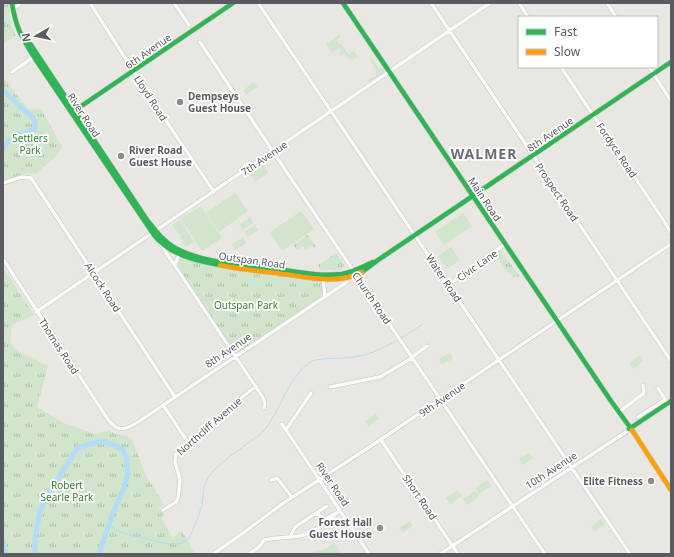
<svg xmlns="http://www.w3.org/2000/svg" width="674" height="557" font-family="'Noto Sans',sans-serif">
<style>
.grass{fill:#d1e5cd}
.park{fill:url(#park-tufts)}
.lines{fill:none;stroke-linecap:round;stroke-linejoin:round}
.stream{stroke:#b3dcf6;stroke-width:1}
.river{stroke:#b3dcf6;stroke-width:5}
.street-casing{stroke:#c5c5c5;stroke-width:4.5}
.fast-casing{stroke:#c6c6c6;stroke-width:5.5}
.slow-casing{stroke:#c6c6c6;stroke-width:5.5}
.street{stroke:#fcfbfb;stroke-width:3.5}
.fast{stroke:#30b455;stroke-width:4.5}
.slow{stroke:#ff9f0a;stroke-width:4.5}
.poi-dot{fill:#8b8d8e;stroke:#fff;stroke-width:1.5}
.labels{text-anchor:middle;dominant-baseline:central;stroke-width:3.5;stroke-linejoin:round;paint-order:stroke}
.street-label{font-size:10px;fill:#585c61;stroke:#fff}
.poi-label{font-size:10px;font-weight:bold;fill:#585c61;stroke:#fff;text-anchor:start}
.park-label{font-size:10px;fill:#348435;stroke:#fff}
.district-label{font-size:14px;font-weight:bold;letter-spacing:1px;fill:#696e73;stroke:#fff}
</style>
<defs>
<pattern id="park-tufts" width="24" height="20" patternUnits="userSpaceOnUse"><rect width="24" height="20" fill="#d1e5cd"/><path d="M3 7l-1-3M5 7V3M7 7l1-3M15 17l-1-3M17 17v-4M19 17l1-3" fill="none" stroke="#acbdaa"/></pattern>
</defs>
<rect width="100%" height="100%" fill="#e9e7e2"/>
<path class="grass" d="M339 35 341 37 337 40 339 44H341L349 55 354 51 358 57 352 60 351 59 349 60 345 53 340 56 339 54 341 51 339 48 332 53 326 44Z
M371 57 379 69 384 67V71L381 76 377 77 369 83 368 79 376 76V70L370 59Z
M254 82 258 87 246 95 243 90Z
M262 164 268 173 256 182 249 173Z
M235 193 248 211 219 232 206 213Z
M201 206 222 238 202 251 181 219Z
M301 211 314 229 282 251 269 233Z
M463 213 472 226 444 245 435 232Z
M250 217 253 223 243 230 239 224Z
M180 220 187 231 179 235 172 225Z
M255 225 258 230 248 237 244 232Z
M187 231 194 242 186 247 180 236Z
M243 237 246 243 236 250 232 244Z
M451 247 460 260 447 269 438 256Z
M450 353 453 359 441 365 439 359Z
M640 355 644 361 633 369 629 363Z
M376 414 379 419 368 426 365 421Z
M529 453 533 458 522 465 519 459Z
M487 480 491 486 479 494 475 488Z
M458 490 462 496 450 504 446 498Z
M475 491 479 497 467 505 463 499Z
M601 519 605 524 594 532 591 527Z
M410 521 413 526 402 533 399 528Z
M334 543 342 554H308L322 550Z"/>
<path class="park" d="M3 3H17L9 13 11 25 16 35 3 44Z
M3 77 28 109 42 110 62 147 55 158 36 173 32 174 26 173 3 181Z
M308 235 316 247 314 248 310 247 305 250 303 246 297 250 293 245Z
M501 251 519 275 518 277C509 280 497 260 498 252Z
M336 253 344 265 341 270H319V264Z
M183 258 319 280C324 284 324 293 320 298L240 351H236L233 349 177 266 179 259Z
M3 267 34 315 12 325 10 342 17 351 48 366 37 407 64 423 96 434 109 430 115 434 124 435 132 439 146 476 164 504 159 508 164 515 161 518 173 538 182 531 195 554H3Z"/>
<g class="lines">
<path class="stream" d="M109 524C120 536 133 535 148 539 157 542 177 548 186 541 190 537 193 530 195 525 197 519 200 512 202 505 204 493 202 487 209 476 217 465 237 451 248 443 253 439 259 436 263 432 281 410 287 379 310 362 318 357 345 359 355 357 380 353 403 337 423 324"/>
<path class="river" d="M3 90 33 118 35 122V128C29 133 26 132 20 134 13 137 7 142 3 148
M3 541 6 554
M35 554V539L40 511 51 489 78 448 101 441 111 444 122 449 126 456 128 473 124 488 113 513 99 554"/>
<defs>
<path id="street" d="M90 3 150 97 214 192
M174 3 189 25
M258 3 630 554
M431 3 671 361
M519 3 528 17
M607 3 616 17
M16 7 21 3
M200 42 290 177 545 554
M561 67 664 221 671 233
M649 67 671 101
M12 72 35 56
M3 183 22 177 31 178 175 397
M160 242 163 248 262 396 265 403 264 408
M3 259 107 418C119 435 127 429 141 420L347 282
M175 265 180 251
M323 278 325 296
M448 285 505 244
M36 312 490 3
M412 357 427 346
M330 387 380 377 412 358
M658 388 666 401
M163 405 189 444
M619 412 644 393 643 385
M638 417 665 400
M282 424 369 554
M286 430 311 393
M381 440 458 554
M271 480 277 478 292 497
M163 510 176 502 178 498 180 480 175 462 176 454 189 444 210 423 256 386
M315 514 320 515 323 522
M323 520 338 512
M290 537 295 527 327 506
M213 554 239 536 282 504 374 444 671 244
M249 554 259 547 264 540C275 537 287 538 299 536 307 535 333 521 336 513
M440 554 629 430"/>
<path id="fast" d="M12 3C16 28 21 36 34 57L154 235C170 255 196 261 220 265
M343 3 611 401 632 430
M27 39 147 220C155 230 163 241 175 248 203 263 238 264 269 268 293 271 318 277 342 274 353 272 363 267 373 262
M74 111 233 3
M362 272 378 260 671 62
M629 429 671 401"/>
<path id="slow" d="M220 265C238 269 257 271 276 273 302 276 337 286 362 272
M632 430 671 490"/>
</defs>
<use href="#street" class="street-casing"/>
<use href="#fast" class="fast-casing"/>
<use href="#slow" class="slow-casing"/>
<use href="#street" class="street"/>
<use href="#fast" class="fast"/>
<use href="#slow" class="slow"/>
</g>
<g class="poi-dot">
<circle cx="180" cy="102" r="4"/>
<circle cx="121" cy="156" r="4"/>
<circle cx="651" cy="481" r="4"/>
<circle cx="380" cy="528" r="4"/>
</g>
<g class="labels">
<g class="street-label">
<text transform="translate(148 51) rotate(-35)">6th Avenue</text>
<text transform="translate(151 98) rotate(57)">Lloyd Road</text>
<text transform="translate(84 115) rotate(57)">River Road</text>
<text transform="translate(550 134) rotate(-34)">8th Avenue</text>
<text transform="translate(617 150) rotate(56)">Fordyce Road</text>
<text transform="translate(264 158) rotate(-34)">7th Avenue</text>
<text transform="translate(557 192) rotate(56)">Prospect Road</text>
<text transform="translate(485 199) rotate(56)">Main Road</text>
<text transform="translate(252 260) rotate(8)">Outspan Road</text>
<text transform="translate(477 265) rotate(-35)">Civic Lane</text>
<text transform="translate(444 278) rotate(56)">Water Road</text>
<text transform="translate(103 287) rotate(57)">Alcock Road</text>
<text transform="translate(372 298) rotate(56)">Church Road</text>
<text transform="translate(59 346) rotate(57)">Thomas Road</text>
<text transform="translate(228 350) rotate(-34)">8th Avenue</text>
<text transform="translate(442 399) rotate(-34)">9th Avenue</text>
<text transform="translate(209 426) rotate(-41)">Northcliff Avenue</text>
<text transform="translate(551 470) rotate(-33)">10th Avenue</text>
<text transform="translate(333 484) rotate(56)">River Road</text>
<text transform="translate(420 497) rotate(56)">Short Road</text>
</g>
<g class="poi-label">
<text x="188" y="96">Dempseys<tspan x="188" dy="12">Guest House</tspan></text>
<text x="129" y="150">River Road<tspan x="129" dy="12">Guest House</tspan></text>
<text x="643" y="481" text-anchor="end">Elite Fitness</text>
<text x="372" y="522" text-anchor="end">Forest Hall<tspan x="372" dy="12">Guest House</tspan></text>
</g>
<g class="park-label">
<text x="30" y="138">Settlers<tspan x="30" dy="12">Park</tspan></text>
<text x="246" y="305">Outspan Park</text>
<text x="67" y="485">Robert<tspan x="67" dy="12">Searle Park</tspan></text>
</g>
<g class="district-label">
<text x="484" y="153">WALMER</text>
</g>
</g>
<rect width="674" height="557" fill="none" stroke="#585c61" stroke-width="8"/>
<rect x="518" y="16" width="140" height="52" fill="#ffffff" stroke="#bcbec0"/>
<rect x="526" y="29" width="20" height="6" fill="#30b455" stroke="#bcbec0"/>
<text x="554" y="36" font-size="12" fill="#585c61">Fast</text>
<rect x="526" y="49" width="20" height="6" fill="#ff9f0a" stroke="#bcbec0"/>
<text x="554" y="56" font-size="12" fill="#585c61">Slow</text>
<g transform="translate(36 36) rotate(261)" stroke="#ffffff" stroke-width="3" paint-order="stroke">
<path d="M0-3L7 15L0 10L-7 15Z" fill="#585c61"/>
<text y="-6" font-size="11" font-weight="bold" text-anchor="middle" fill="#585c61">N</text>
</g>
</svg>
